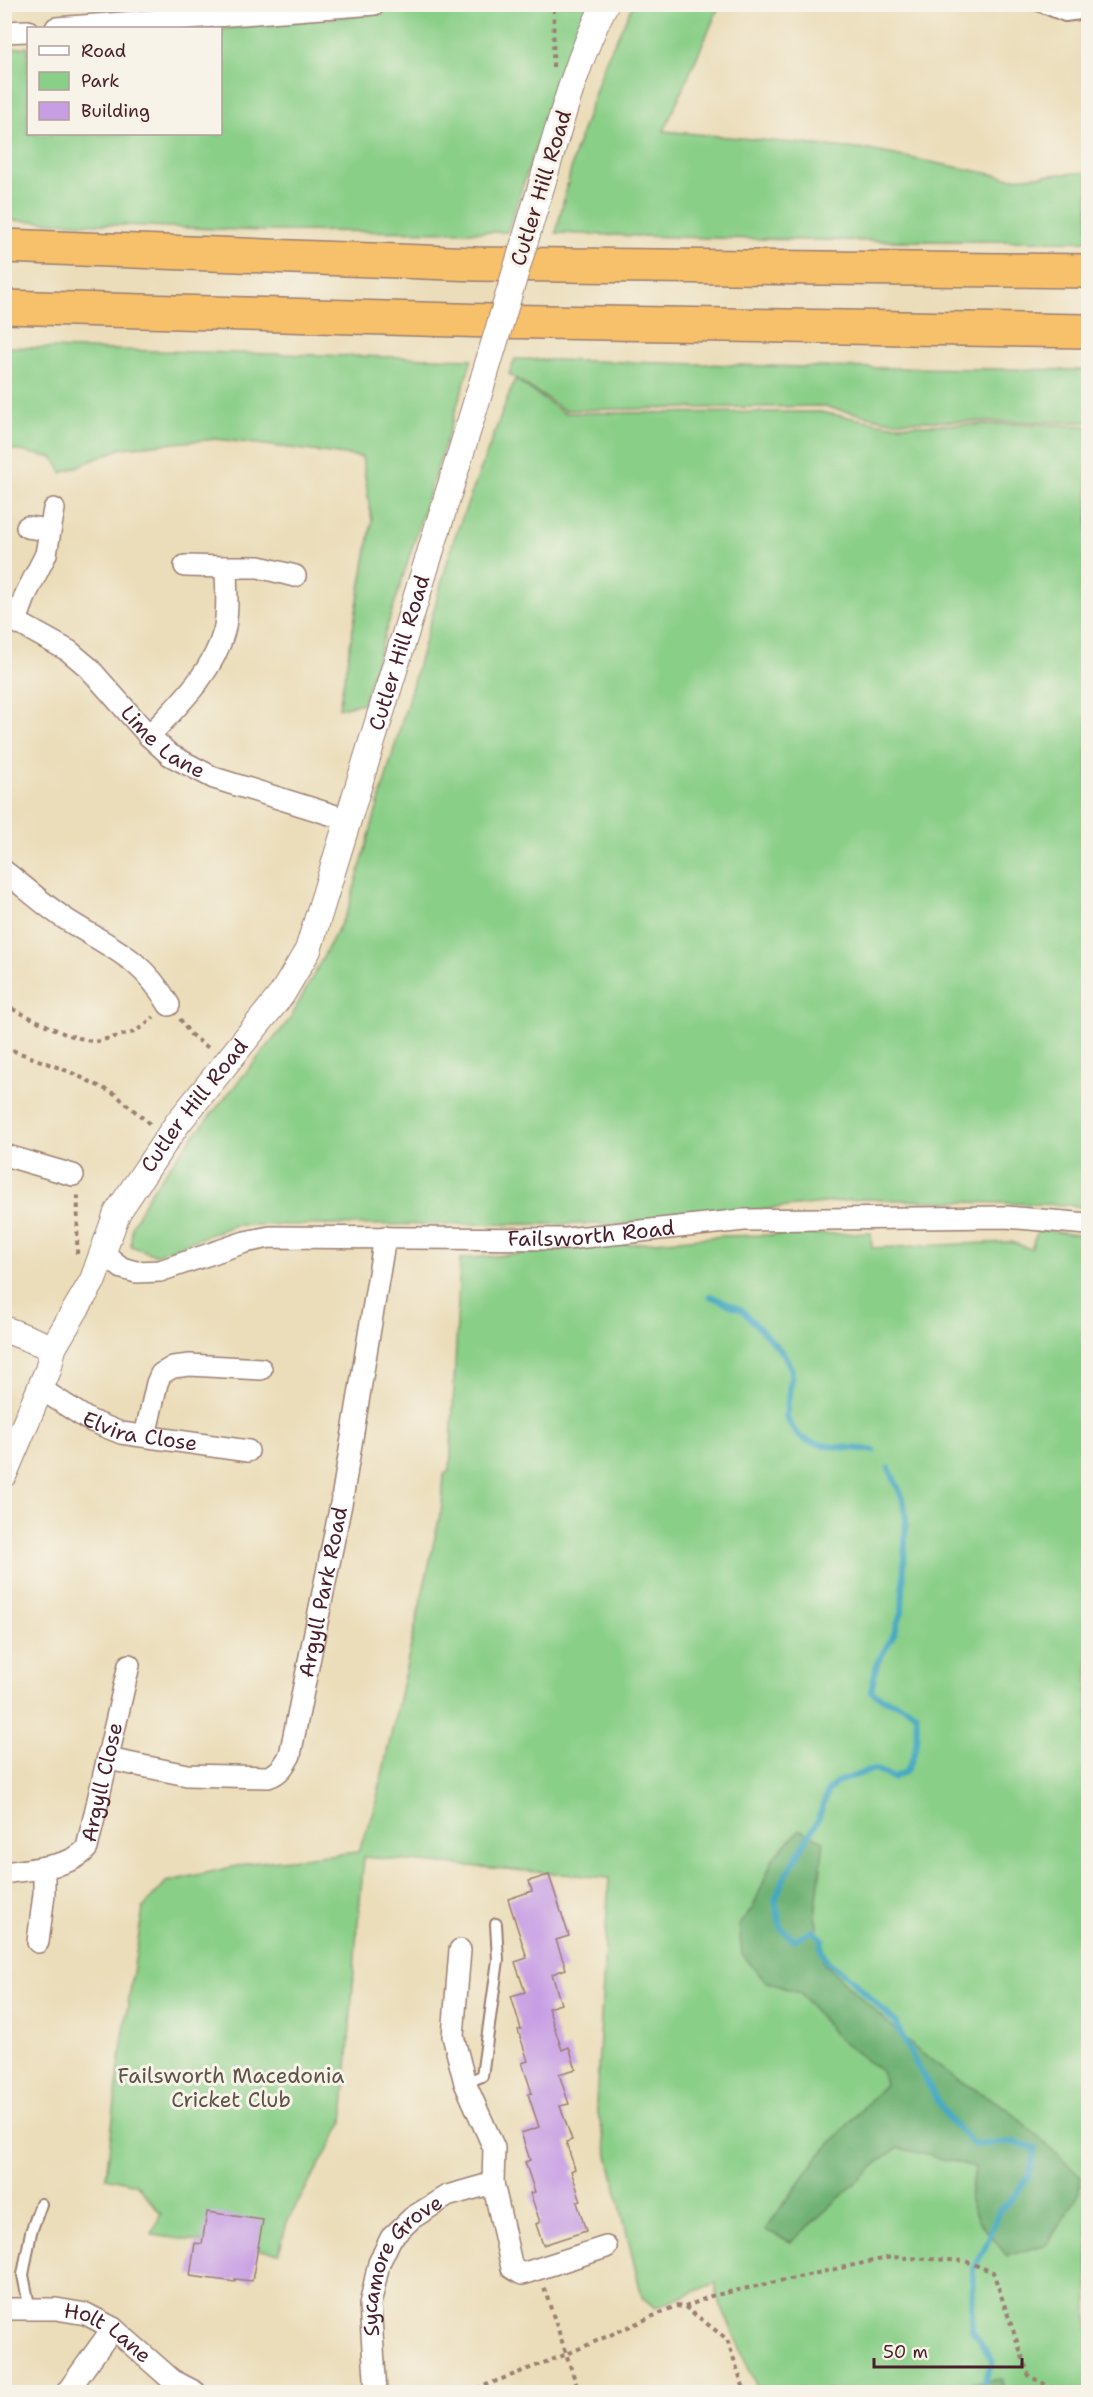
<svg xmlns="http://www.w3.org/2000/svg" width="1093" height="2397" font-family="'Shantell Sans',sans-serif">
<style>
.green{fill:#8acf88;stroke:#6a775a;stroke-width:1.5}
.forest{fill:#6fb274;stroke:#5c6850;stroke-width:1.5}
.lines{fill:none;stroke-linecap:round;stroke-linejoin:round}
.stream{stroke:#42a7c2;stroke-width:6}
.building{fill:#c79ee4}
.service-casing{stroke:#9a7e72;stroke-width:14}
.minor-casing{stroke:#9a7e72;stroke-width:24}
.tertiary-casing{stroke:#9a7e72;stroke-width:28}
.motorway-casing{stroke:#9a7e72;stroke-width:36}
.path{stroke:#9a7e72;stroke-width:4;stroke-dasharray:4.5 4.5;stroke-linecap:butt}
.service{stroke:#fff;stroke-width:10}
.minor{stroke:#fff;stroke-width:21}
.tertiary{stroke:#fff;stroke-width:26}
.motorway{stroke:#f7c06b;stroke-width:33}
.tertiary-bridge-casing{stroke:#9a7e72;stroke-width:28;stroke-linecap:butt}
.tertiary-bridge{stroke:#fff;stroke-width:26}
.labels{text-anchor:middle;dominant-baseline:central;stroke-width:6;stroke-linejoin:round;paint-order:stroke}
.street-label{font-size:21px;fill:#4a1f2b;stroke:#f7f3e8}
.park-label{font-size:21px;fill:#5d5447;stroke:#f7f3e8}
</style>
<rect width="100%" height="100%" fill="#f7f3e8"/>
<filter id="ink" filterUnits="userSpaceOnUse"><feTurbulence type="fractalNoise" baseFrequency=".0167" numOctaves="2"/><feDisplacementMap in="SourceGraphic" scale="12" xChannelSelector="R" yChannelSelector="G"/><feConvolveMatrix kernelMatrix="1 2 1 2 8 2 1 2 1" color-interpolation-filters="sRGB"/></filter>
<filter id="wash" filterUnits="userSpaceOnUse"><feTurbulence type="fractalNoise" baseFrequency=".008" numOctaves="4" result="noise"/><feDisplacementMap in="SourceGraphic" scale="24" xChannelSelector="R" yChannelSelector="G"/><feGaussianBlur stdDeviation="1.35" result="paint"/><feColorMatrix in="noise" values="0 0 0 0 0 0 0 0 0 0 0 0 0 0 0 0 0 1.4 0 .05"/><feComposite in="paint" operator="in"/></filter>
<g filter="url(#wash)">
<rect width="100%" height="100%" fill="#ebddb9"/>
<path class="green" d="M392 5H589L566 57 507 232 264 231 5 220 4 49 28 47V134H220L221 29 382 13Z
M633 5H720L664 131 869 150 1012 178 1088 172V241C911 242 734 240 556 233L575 152 606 60Z
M5 347 472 359 363 703 339 708 372 521 362 457 216 439 122 448 62 473 54 458 5 448Z
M515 359 805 367 1088 370V422L891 421 821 406 564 410 509 374Z
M515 379 564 413 820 412 891 425 1035 424 1088 426V1208L1068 1205 862 1199 623 1224 235 1225 155 1255 131 1246 132 1226 149 1194 187 1144 290 1019 348 910 454 539Z
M1038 1230 1088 1236V2392H759L716 2294V2283L655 2308 642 2297 596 2105 609 1878 364 1857 356 1943 343 2123 287 2222 279 2253 152 2235 161 2214 136 2184 106 2177 122 2043 143 1908 166 1882 250 1863 358 1852 374 1811 442 1506 444 1474 450 1471 460 1259 724 1236 871 1233 872 1248 1011 1242 1031 1249Z"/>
<path class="forest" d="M800 1830 824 1841 815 1915 824 1963 915 2048 957 2079 1007 2108 1081 2177 1078 2196 1047 2244 1007 2256 977 2219 969 2198 975 2167 899 2148 885 2156 791 2242 765 2230 818 2157 885 2084 882 2072 838 2039 801 1994 765 1981 742 1954 739 1926 753 1907 774 1857Z
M1001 2379 1005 2392H959L960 2385Z"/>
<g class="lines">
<path class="stream" d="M710 1296 742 1310 784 1354 792 1370 786 1417C790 1423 795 1433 800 1437 815 1448 855 1447 874 1451
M889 1468 903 1499 906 1520 902 1611 894 1634 877 1663 871 1691C886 1704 902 1701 916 1714 918 1731 917 1757 906 1771 903 1774 896 1776 893 1778L875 1769 837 1782 828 1791 818 1820 782 1882 775 1901 781 1928 794 1940 814 1930 822 1939 821 1950 828 1962 850 1978 895 2022 915 2062 948 2118 974 2145 1012 2142 1036 2148 1028 2177 1010 2201 999 2210 989 2239 973 2271 972 2330 993 2362 979 2392"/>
</g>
<g id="blocks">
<path class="building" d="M549 1875 569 1936 556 1940 566 1969 552 1974 561 2004 548 2008 562 2050 569 2047 576 2069 559 2074 569 2104 560 2106 572 2140 566 2142 575 2169 571 2171 581 2201 577 2202 586 2231 543 2245 536 2224 540 2222 530 2193 535 2192 525 2162 530 2160 521 2133 539 2127 528 2094 532 2093 522 2063 528 2061 518 2030 521 2029 511 1996 525 1992 515 1962 527 1958 508 1899 532 1891 529 1881Z
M207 2212 263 2220 252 2281 235 2279V2282L190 2276 195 2243 202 2244Z"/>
</g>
</g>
<g filter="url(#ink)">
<use href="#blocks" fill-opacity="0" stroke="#9a7e72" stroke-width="1.5"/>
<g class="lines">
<defs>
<path id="service" d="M1035 4 1065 16 1088 13
M465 2083 482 2076 498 1960 496 1924
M30 2310 23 2275 31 2232 41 2204"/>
<g id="minor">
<path d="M56 28 375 4"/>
<path d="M4 32 28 31"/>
<path d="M27 527 50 530"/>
<path d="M185 566 226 567"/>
<path id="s1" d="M4 615 69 651 88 667 149 736 170 755 214 778 349 820"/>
<path d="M16 621 26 594 46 554 54 509"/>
<path d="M149 736C178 705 213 673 224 631 229 611 226 587 226 567H259L295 576"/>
<path d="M4 871C25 887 45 906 67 920 111 948 141 957 169 1005"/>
<path d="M4 1155 73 1175"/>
<path id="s2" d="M104 1254 122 1268 136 1272 160 1271 245 1242 270 1237 566 1239 744 1220 1006 1217 1088 1224"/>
<path id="s3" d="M41 1389 89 1420 121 1433 248 1451"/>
<path d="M145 1436 157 1383 161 1374 173 1367 190 1365 261 1369"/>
<path id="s4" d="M108 1759 187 1775 268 1777C280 1773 284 1766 290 1755L342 1499 385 1237"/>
<path id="s5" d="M4 1873C29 1869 72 1868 87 1848L129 1665"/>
<path d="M38 1942 44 1894V1867"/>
<path d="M460 1950 453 2036 465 2083 494 2148 493 2183 512 2268 522 2274 606 2247"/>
<path id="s6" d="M4 2309H56L86 2314 113 2328 172 2380 195 2392"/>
<path d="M67 2392 113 2328"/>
<path id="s7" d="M376 2392 370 2305 379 2263 391 2238 412 2218 447 2196 493 2183"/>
</g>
<g id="tertiary">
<path d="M535 207C556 139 573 67 605 4"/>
<path d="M4 1329 53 1348"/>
<path id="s8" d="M4 1474 48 1370 53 1348 93 1280 117 1213 177 1124 282 994 308 950 485 374"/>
</g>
<path id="motorway" d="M4 246 476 264 1088 271
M4 307 491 321 1088 331"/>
</defs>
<use href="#service" class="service-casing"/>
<use href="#minor" class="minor-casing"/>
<use href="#tertiary" class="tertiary-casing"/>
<use href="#motorway" class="motorway-casing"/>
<path class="path" d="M400 4H407
M553 67 554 4
M4 1005 65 1034 94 1042 135 1032 154 1017
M180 1019 190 1034 210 1049
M4 1047 70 1072 115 1094 151 1125
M77 1254 78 1193
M544 2288 579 2392
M685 2307 727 2339 745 2392
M468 2392 567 2354 676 2306 685 2307 711 2296 891 2257 965 2261 993 2272 1029 2376 1060 2392"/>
<use href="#service" class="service"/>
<use href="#minor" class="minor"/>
<use href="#tertiary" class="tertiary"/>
<use href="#motorway" class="motorway"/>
<defs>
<path id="tertiary-bridge" d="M485 374 535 207"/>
</defs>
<use href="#tertiary-bridge" class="tertiary-bridge-casing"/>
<use href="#tertiary-bridge" class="tertiary-bridge"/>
</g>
</g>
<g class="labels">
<g class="street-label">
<text transform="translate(541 188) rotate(-73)">Cutler Hill Road</text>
<text stroke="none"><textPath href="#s8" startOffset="922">Cutler Hill Road</textPath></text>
<text stroke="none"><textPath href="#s1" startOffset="206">Lime Lane</textPath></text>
<text stroke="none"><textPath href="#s8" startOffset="418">Cutler Hill Road</textPath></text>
<text stroke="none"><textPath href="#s2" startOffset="498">Failsworth Road</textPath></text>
<text stroke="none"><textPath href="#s3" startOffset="110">Elvira Close</textPath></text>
<text stroke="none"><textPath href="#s4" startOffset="360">Argyll Park Road</textPath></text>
<text stroke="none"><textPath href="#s5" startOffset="156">Argyll Close</textPath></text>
<text stroke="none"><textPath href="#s7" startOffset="138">Sycamore Grove</textPath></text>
<text stroke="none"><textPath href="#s6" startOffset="110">Holt Lane</textPath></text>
</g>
<g class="park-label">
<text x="231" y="2076">Failsworth Macedonia<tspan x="231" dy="24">Cricket Club</tspan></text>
</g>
</g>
<rect width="1093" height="2397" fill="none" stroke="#f7f3e8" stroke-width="24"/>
<rect x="27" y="27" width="195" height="108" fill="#f7f3e8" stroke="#b29e9c" stroke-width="1.5"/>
<rect x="39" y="46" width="30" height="9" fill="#ffffff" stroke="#b29e9c" stroke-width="1.5"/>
<text x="81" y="57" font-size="18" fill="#4a1f2b">Road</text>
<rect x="39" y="72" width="30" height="18" fill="#8acf88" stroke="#b29e9c" stroke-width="1.5"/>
<text x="81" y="87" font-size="18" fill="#4a1f2b">Park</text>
<rect x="39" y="102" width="30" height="18" fill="#c79ee4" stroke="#b29e9c" stroke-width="1.5"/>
<text x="81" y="117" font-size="18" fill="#4a1f2b">Building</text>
<path d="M874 2358v9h148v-9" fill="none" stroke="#4a1f2b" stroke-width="3"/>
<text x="883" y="2358" font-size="18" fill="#4a1f2b" stroke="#f7f3e8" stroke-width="4.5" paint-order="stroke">50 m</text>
</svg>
